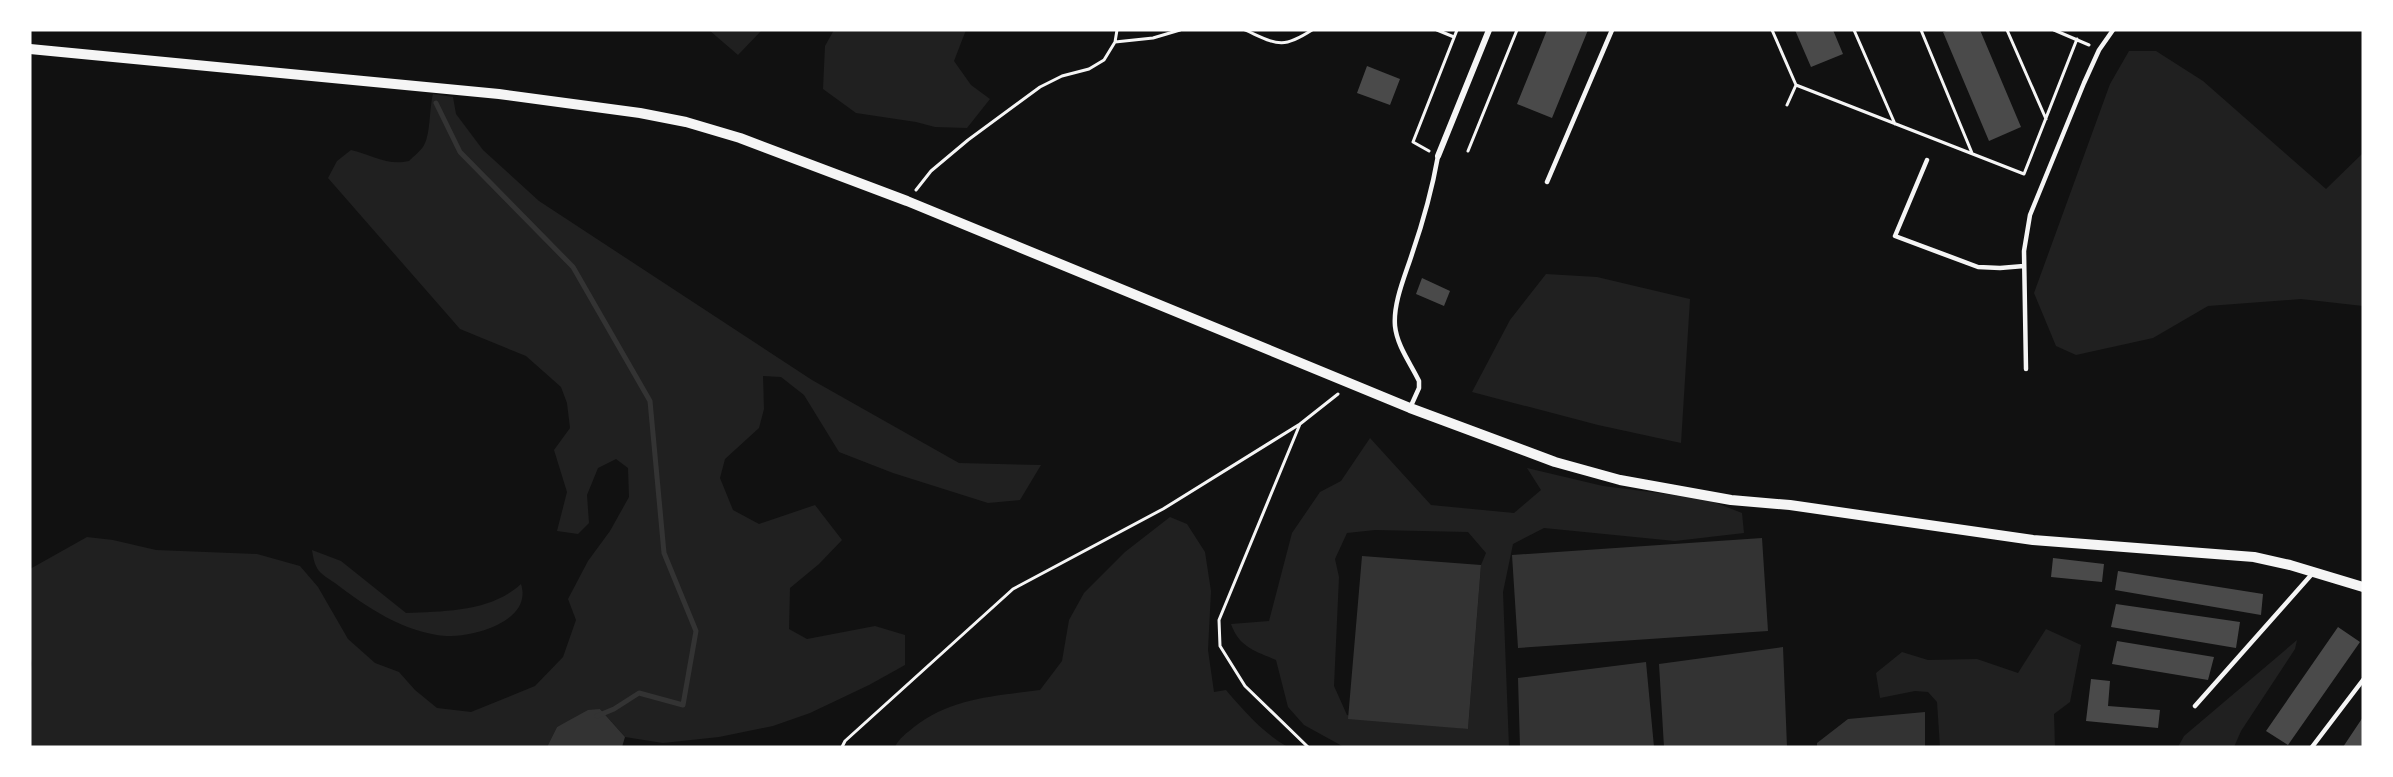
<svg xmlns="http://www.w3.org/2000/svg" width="2393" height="777" font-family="'DM Sans',sans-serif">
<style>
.green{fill:#202020;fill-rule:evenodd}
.water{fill:#333}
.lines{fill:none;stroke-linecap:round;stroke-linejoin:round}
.stream{stroke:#333;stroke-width:5}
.building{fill:#4a4a4a}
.path{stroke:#f5f5f5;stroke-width:3}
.service{stroke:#f5f5f5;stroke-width:4.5}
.minor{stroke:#f5f5f5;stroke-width:6}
.tertiary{stroke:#f5f5f5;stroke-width:10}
</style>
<rect width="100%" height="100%" fill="#111"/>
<path class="green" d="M709 30H762L738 55Z
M834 30H966L954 61 971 85 990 99 967 128 935 127 916 122 856 113 823 89 825 46Z
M2129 51H2156L2203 81 2326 189 2363 153V306L2301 299 2208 306 2153 338 2076 355 2056 346 2034 293 2110 84Z
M433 94 453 97 456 114 483 150 539 201 812 380 959 463 1041 465 1020 500 988 503 893 473 839 452 804 395 781 377 763 376 764 409 759 428 725 459 720 478 733 510 759 524 815 505 842 540 819 564 790 588 789 629 807 639 875 626 905 635V665L869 685 810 713 773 726 719 737 663 743 625 737 600 709 557 727 547 747H30V677L32 663 30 656V569L87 537 113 540 156 550 257 554 300 566 318 587 348 639 375 663 399 672 415 690 437 708 471 712 535 686 563 657 576 620 568 599 588 561 610 531 629 497 628 468 616 459 598 468 587 495 589 523 578 534 557 531 567 492 554 450 570 428 567 403 561 387 526 356 460 329 328 178 337 161 351 150C373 155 387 166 409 161 413 157 419 152 423 147 431 135 429 109 433 94Z
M1546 274 1597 277 1690 299 1681 443 1598 425 1472 392 1510 320Z
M1370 438 1431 505 1514 513 1541 490 1527 468 1603 486 1706 499 1742 513 1744 533 1675 541 1544 528 1513 544 1503 592 1509 747H1344L1304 725 1288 707 1276 660C1255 651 1239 647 1231 624L1269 621 1292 533 1320 492 1341 481ZM1375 530 1468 532 1486 553 1481 565 1468 729 1347 715 1334 686 1339 577 1335 559 1347 533Z
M1170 517 1187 524 1205 552 1211 591 1208 650 1214 692 1226 690C1244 711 1263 733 1288 747H895C899 738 907 733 914 727 951 698 995 696 1040 690L1062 661 1069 620 1084 593 1125 552Z
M312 550 341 561 406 613C447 611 490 612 521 584 533 621 474 637 446 636 405 633 366 607 335 583 329 579 320 574 317 568 314 563 313 556 312 550Z
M2046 629 2081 645 2070 702 2054 714 2055 747H1940L1937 702 1928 692 1915 691 1880 698 1876 673 1902 652 1928 660 1977 659 2018 673Z
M2297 640 2295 649 2241 731 2234 747H2178L2184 736Z"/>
<path class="water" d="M1762 538 1768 631 1518 648 1512 555Z
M1362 556 1481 565 1468 729 1348 719Z
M1783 647 1787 747H1664L1659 664Z
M1646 662 1654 747H1520L1518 678Z
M600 709 625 737 622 747H547L557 727 588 710Z
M1925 712V747H1817V743L1848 719Z"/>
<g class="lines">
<path class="stream" d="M436 103 460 152 573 267 650 401 664 553 696 631 683 705 639 693 614 709 597 716"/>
</g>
<path class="building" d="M1547 30H1588L1552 118 1517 104Z
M1795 30H1833L1843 54 1811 67Z
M1949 30H1980L2021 127 1989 141 1943 32Z
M1367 66 1400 79 1390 105 1357 93Z
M1422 278 1450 291 1444 306 1416 294Z
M2053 558 2104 564 2102 582 2051 577Z
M2118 571 2263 594 2261 615 2115 590Z
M2116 604 2240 622 2236 648 2111 627Z
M2338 627 2360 642 2288 745 2266 731Z
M2117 641 2214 657 2208 680 2112 664Z
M2091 679 2110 681 2108 706 2160 710 2158 728 2086 721Z
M2363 717V747H2343Z"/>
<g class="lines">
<path class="path" d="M1245 30C1277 44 1281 50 1312 30
M1437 30 1454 37
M1772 30 1796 85 1787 105
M1854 30 1895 124
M1921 30 1972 153
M2007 30 2046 119
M2054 30 2089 45
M1115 42 1153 38 1180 30
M1796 85 2024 174 2077 39
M1429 151 1413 142 1457 30
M1468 151 1517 30
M916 190 931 171 968 140 1040 87 1062 76 1089 69 1104 60 1115 42 1117 30
M842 747 845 741 1013 589 1163 509 1300 424
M1308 747 1245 686 1220 646 1219 620 1300 424 1338 394"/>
<path class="service" d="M1927 160 1895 236 1978 267 2000 268 2024 266
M1547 182 1612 30
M2026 369 2024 251 2030 215 2084 83 2099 50 2113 30
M1410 408 1419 388V381C1411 364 1397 346 1395 326 1393 303 1405 276 1412 254 1423 222 1432 190 1438 156
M2195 706 2312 574
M2312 747 2363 680"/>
<path class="minor" d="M1438 156 1489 30"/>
<path class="tertiary" d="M30 49 499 94 640 113 686 122 740 138 907 201 1410 408 1555 462 1620 480 1731 500 1790 505 2033 540 2254 557 2290 565 2363 587"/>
</g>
<rect width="2393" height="777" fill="none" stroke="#ffffff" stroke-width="63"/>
</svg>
